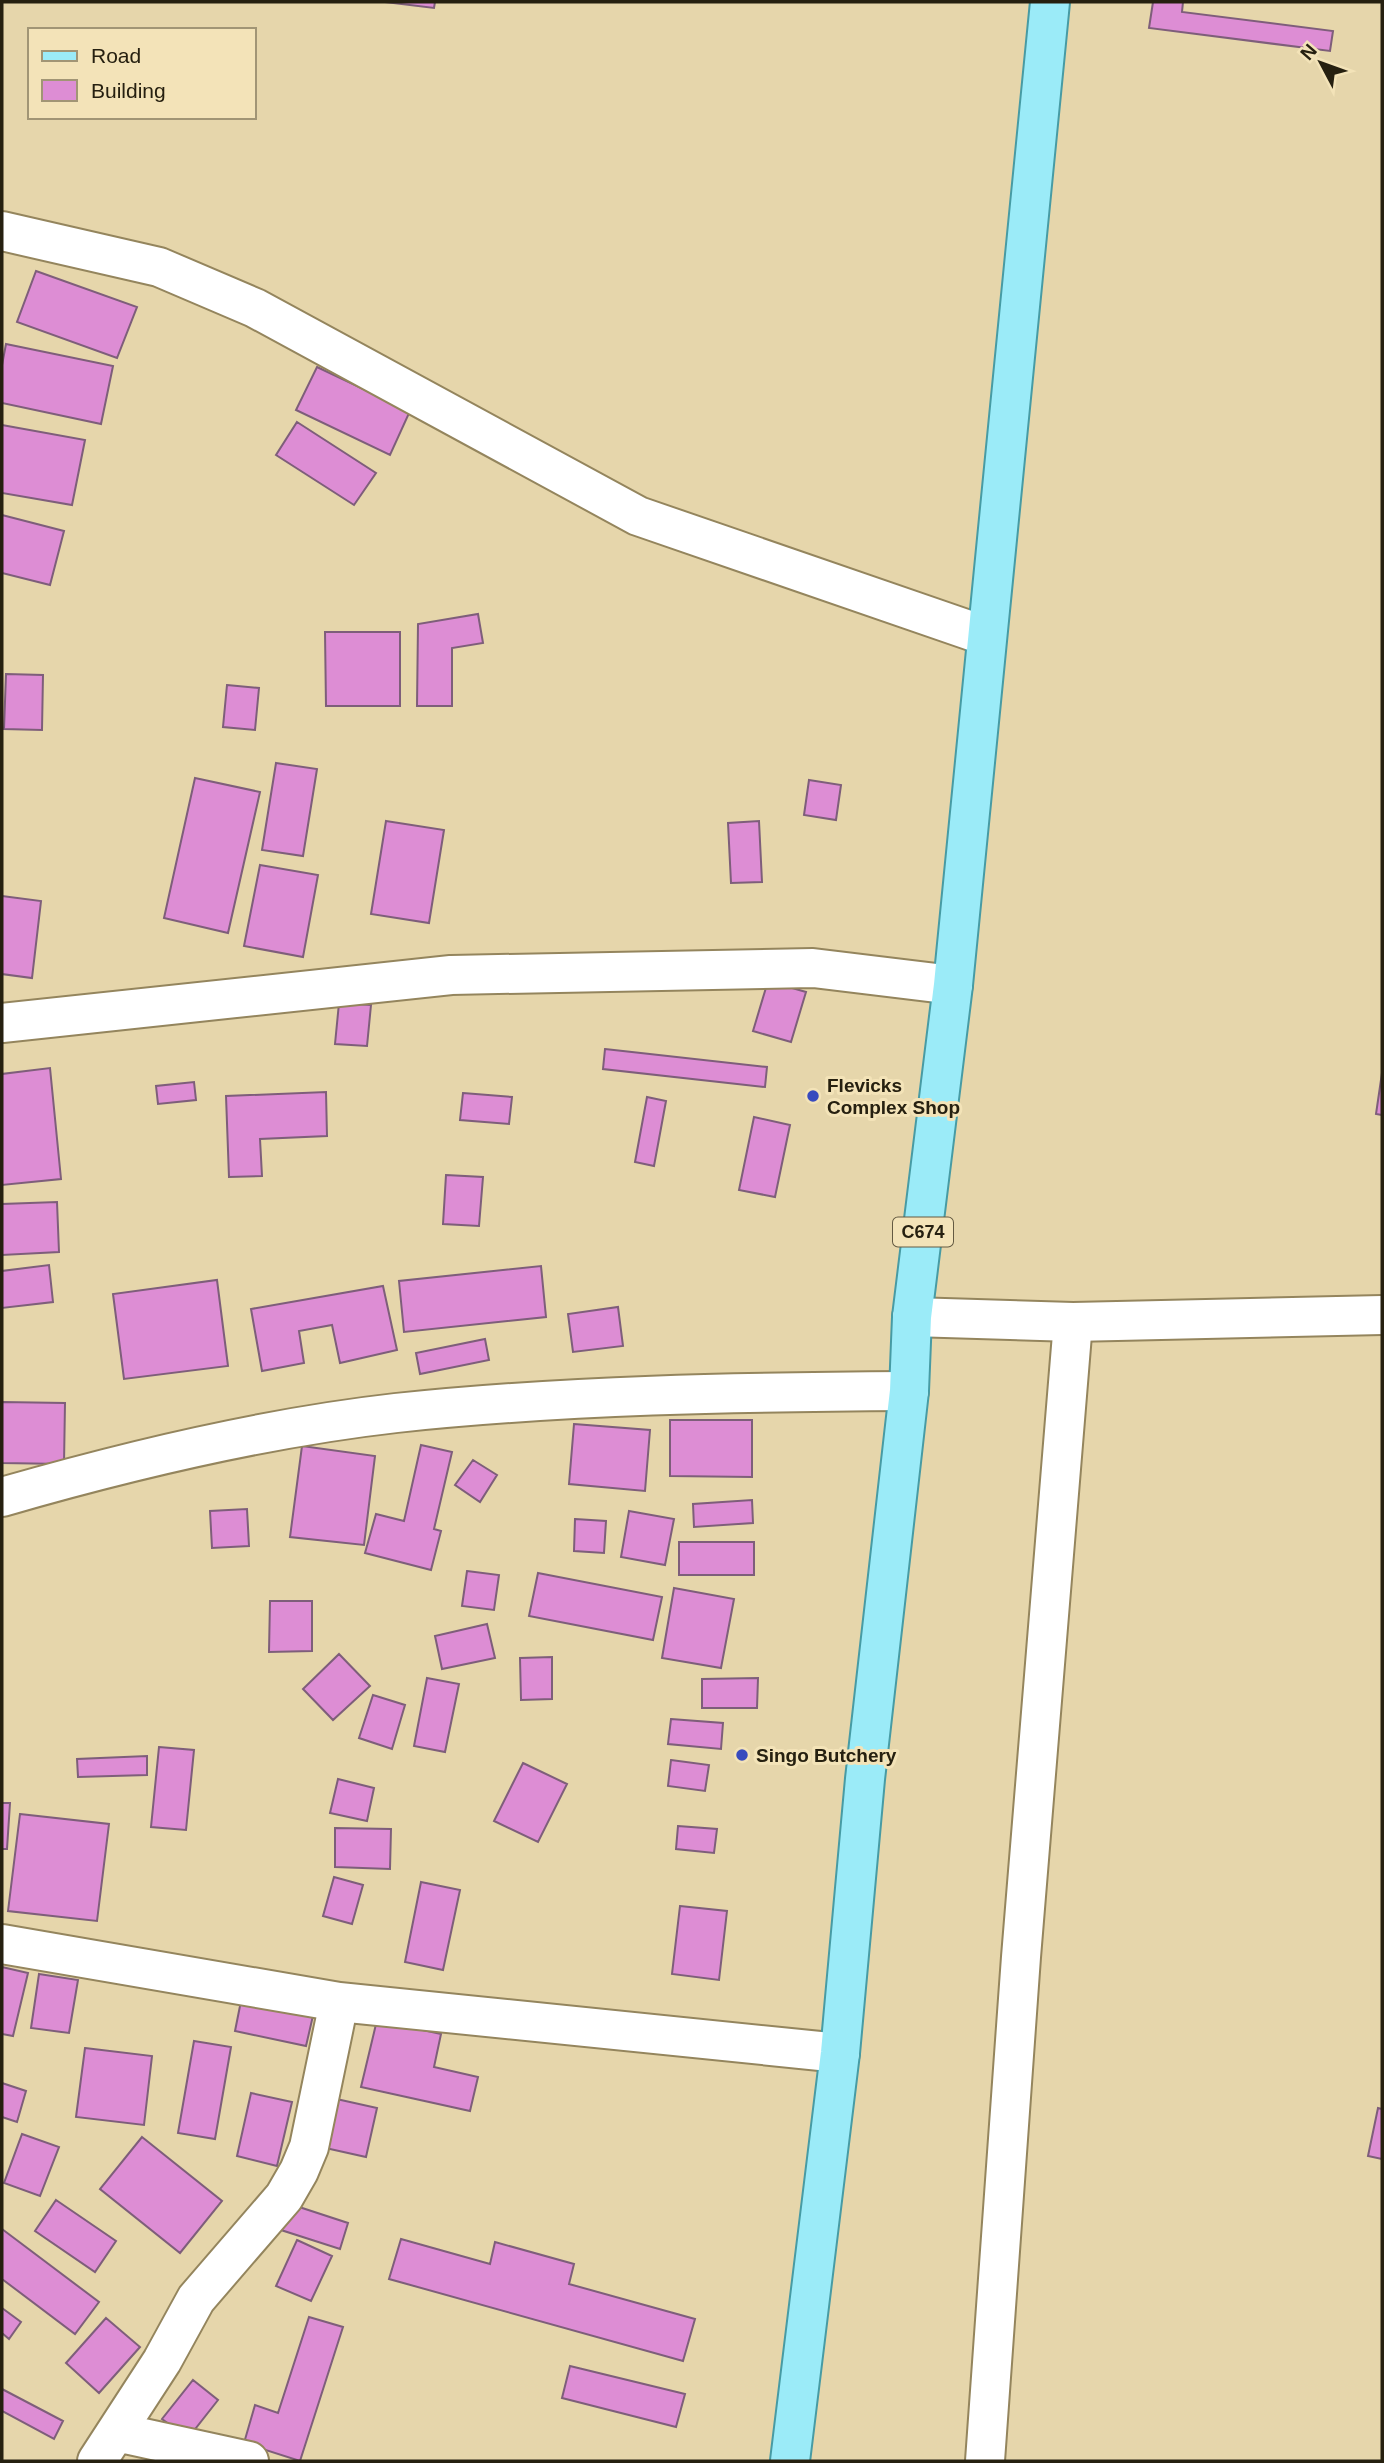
<svg xmlns="http://www.w3.org/2000/svg" width="1384" height="2463" font-family="Arial,sans-serif">
<style>
.building{fill:#dd8dd4;stroke:#7e5e7a;stroke-width:2}
.lines{fill:none;stroke-linecap:round;stroke-linejoin:round}
.minor-casing{stroke:#94855d;stroke-width:42}
.tertiary-casing{stroke:#94855d;stroke-width:42}
.primary-casing{stroke:#479ba4;stroke-width:42}
.minor{stroke:#fff;stroke-width:38}
.tertiary{stroke:#fff;stroke-width:38}
.primary{stroke:#9bebf8;stroke-width:38}
.poi-dot{fill:#384bbe;stroke:#f3e3b8;stroke-width:2.5}
.labels{text-anchor:middle;dominant-baseline:central;stroke-width:6;stroke-linejoin:round;paint-order:stroke}
.shield{fill:#f3e3b8;stroke:#645a42;stroke-width:2}
.shield-label{font-size:18px;font-weight:bold;fill:#262010}
.poi-label{font-size:19px;font-weight:bold;fill:#262010;stroke:#f3e3b8;text-anchor:start}
</style>
<rect width="100%" height="100%" fill="#e6d6ab"/>
<path class="building" d="M385 2H435L434 8Z
M1153 2H1183L1182 12 1333 31 1330 51 1149 28Z
M36 271 137 307 117 358 17 322Z
M6 344 113 366 101 424 2 403V365Z
M317 367 410 411 390 455 296 410Z
M297 422 376 473 354 505 276 455Z
M2 425 85 440 72 505 2 493Z
M2 515 64 531 50 585 2 573Z
M478 614 483 643 452 648V706H417L418 624Z
M325 632H400V706H326Z
M6 674 43 675 42 730 4 729Z
M227 685 259 688 255 730 223 727Z
M276 763 317 769 303 856 262 850Z
M195 778 260 792 228 933 164 918Z
M809 780 841 785 836 820 804 815Z
M386 821 444 830 429 923 371 914Z
M759 821 762 882 731 883 728 823Z
M260 865 318 875 303 957 244 946Z
M2 896 41 901 32 978 2 974Z
M768 981 806 992 791 1042 753 1031Z
M339 1003 371 1005 367 1046 335 1044Z
M605 1049 767 1067 765 1087 603 1069Z
M50 1068 61 1179 2 1185V1074Z
M1382 1073V1115L1376 1114Z
M194 1082 196 1100 158 1104 156 1086Z
M326 1092 327 1136 260 1139 262 1176 229 1177 226 1096Z
M463 1093 512 1097 509 1124 460 1120Z
M647 1097 666 1101 654 1166 635 1162Z
M754 1117 790 1125 775 1197 739 1190Z
M446 1175 483 1177 479 1226 443 1224Z
M57 1202 59 1252 2 1255V1204Z
M49 1265 53 1302 2 1308V1271Z
M541 1266 546 1317 404 1332 399 1281Z
M217 1280 228 1366 124 1379 113 1294Z
M383 1286 397 1350 340 1363 332 1325 299 1331 304 1363 262 1371 251 1309Z
M618 1307 623 1346 573 1352 568 1314Z
M485 1339 489 1360 420 1374 416 1353Z
M2 1402 65 1403 64 1464 2 1463Z
M670 1420H752V1477L670 1476Z
M574 1424 650 1430 645 1491 569 1484Z
M421 1445 452 1452 434 1529 441 1531 431 1570 365 1553 376 1514 404 1521Z
M302 1446 375 1456 364 1545 290 1537Z
M473 1460 497 1475 480 1502 455 1485Z
M752 1500 753 1523 694 1527 693 1504Z
M247 1509 249 1546 212 1548 210 1511Z
M629 1511 674 1519 665 1565 621 1557Z
M575 1519 606 1521 604 1553 574 1551Z
M679 1542H754V1575H679Z
M467 1571 499 1575 494 1610 462 1606Z
M538 1573 662 1597 653 1640 529 1616Z
M674 1588 734 1599 721 1668 662 1658Z
M270 1601H312V1651L269 1652Z
M487 1624 495 1658 442 1669 435 1636Z
M339 1654 370 1686 333 1720 303 1689Z
M552 1657V1699L521 1700 520 1658Z
M427 1678 459 1684 445 1752 414 1746Z
M758 1678 757 1708H702V1679Z
M373 1695 405 1705 392 1749 359 1738Z
M671 1719 723 1723 721 1749 668 1744Z
M159 1747 194 1750 186 1830 151 1827Z
M147 1756V1775L78 1777 77 1759Z
M671 1760 709 1765 705 1791 668 1786Z
M523 1763 567 1784 538 1842 494 1821Z
M338 1779 374 1788 367 1821 330 1813Z
M2 1803H10L7 1849H2Z
M20 1814 109 1824 97 1921 8 1911Z
M678 1826 717 1829 714 1853 676 1849Z
M335 1828 391 1829 390 1869 335 1867Z
M334 1877 363 1885 352 1924 323 1916Z
M421 1882 460 1890 443 1970 405 1962Z
M680 1906 727 1911 719 1980 672 1974Z
M2 1967 28 1973 13 2036 2 2034Z
M39 1974 78 1980 69 2033 31 2028Z
M243 1991 315 2007 306 2046 235 2031Z
M377 2020 441 2034 434 2067 478 2077 470 2111 361 2087Z
M194 2041 231 2047 215 2139 178 2133Z
M85 2048 152 2056 144 2125 76 2117Z
M2 2083 26 2091 17 2122 2 2117Z
M251 2093 292 2102 277 2166 237 2156Z
M332 2098 377 2108 366 2157 321 2147Z
M1378 2108 1382 2109V2159L1368 2156Z
M22 2134 59 2147 40 2196 4 2183Z
M142 2137 222 2201 180 2253 100 2189Z
M56 2200 116 2241 95 2272 35 2231Z
M290 2204 348 2223 340 2249 281 2230Z
M2 2229 99 2302 75 2334 2 2279Z
M401 2239 490 2264 495 2242 574 2264 569 2284 695 2319 683 2361 389 2279Z
M297 2240 332 2256 311 2301 276 2286Z
M2 2308 21 2322 9 2339 2 2333Z
M309 2317 343 2327 300 2461 244 2443 255 2405 278 2413Z
M106 2318 140 2347 99 2393 66 2363Z
M570 2366 685 2394 676 2427 562 2398Z
M193 2380 218 2400 188 2438 162 2419Z
M2 2389 63 2421 54 2439 2 2411Z"/>
<g class="lines">
<defs>
<path id="minor" d="M2 231 159 267 255 308 638 516 986 636
M2 1023 451 975 813 968 953 985
M2 1497C130 1460 263 1428 396 1413 566 1395 738 1392 909 1391
M2 1944 339 2002
M116 2432 249 2461
M97 2461 162 2361 196 2299 284 2197 299 2171 309 2147 339 2002 840 2053
M985 2461 1021 1957 1073 1322"/>
<path id="tertiary" d="M912 1317 1073 1322 1382 1315"/>
<path id="primary" d="M790 2461 840 2053 865 1779 909 1391 912 1317 953 985 1050 2"/>
</defs>
<use href="#minor" class="minor-casing"/>
<use href="#tertiary" class="tertiary-casing"/>
<use href="#primary" class="primary-casing"/>
<use href="#minor" class="minor"/>
<use href="#tertiary" class="tertiary"/>
<use href="#primary" class="primary"/>
</g>
<g class="poi-dot">
<circle cx="813" cy="1096" r="7"/>
<circle cx="742" cy="1755" r="7"/>
</g>
<g class="labels">
<rect class="shield" x="893" y="1217.5" width="60" height="29" rx="5"/>
<g class="shield-label">
<text x="923" y="1232">C674</text>
</g>
<g class="poi-label">
<text x="827" y="1085">Flevicks<tspan x="827" dy="22">Complex Shop</tspan></text>
<text x="756" y="1755">Singo Butchery</text>
</g>
</g>
<rect width="1384" height="2463" fill="none" stroke="#262010" stroke-width="7"/>
<rect x="28" y="28" width="228" height="91" fill="#f3e3b8" stroke="#a19575" stroke-width="2"/>
<rect x="42" y="51" width="35" height="10" fill="#9bebf8" stroke="#a19575" stroke-width="2"/>
<text x="91" y="63" font-size="21" fill="#262010">Road</text>
<rect x="42" y="80" width="35" height="21" fill="#dd8dd4" stroke="#a19575" stroke-width="2"/>
<text x="91" y="98" font-size="21" fill="#262010">Building</text>
<g transform="translate(1321 63) rotate(311)" stroke="#f3e3b8" stroke-width="5" paint-order="stroke">
<path d="M0-5L12 26L0 18L-12 26Z" fill="#262010"/>
<text y="-10" font-size="19" font-weight="bold" text-anchor="middle" fill="#262010">N</text>
</g>
</svg>
